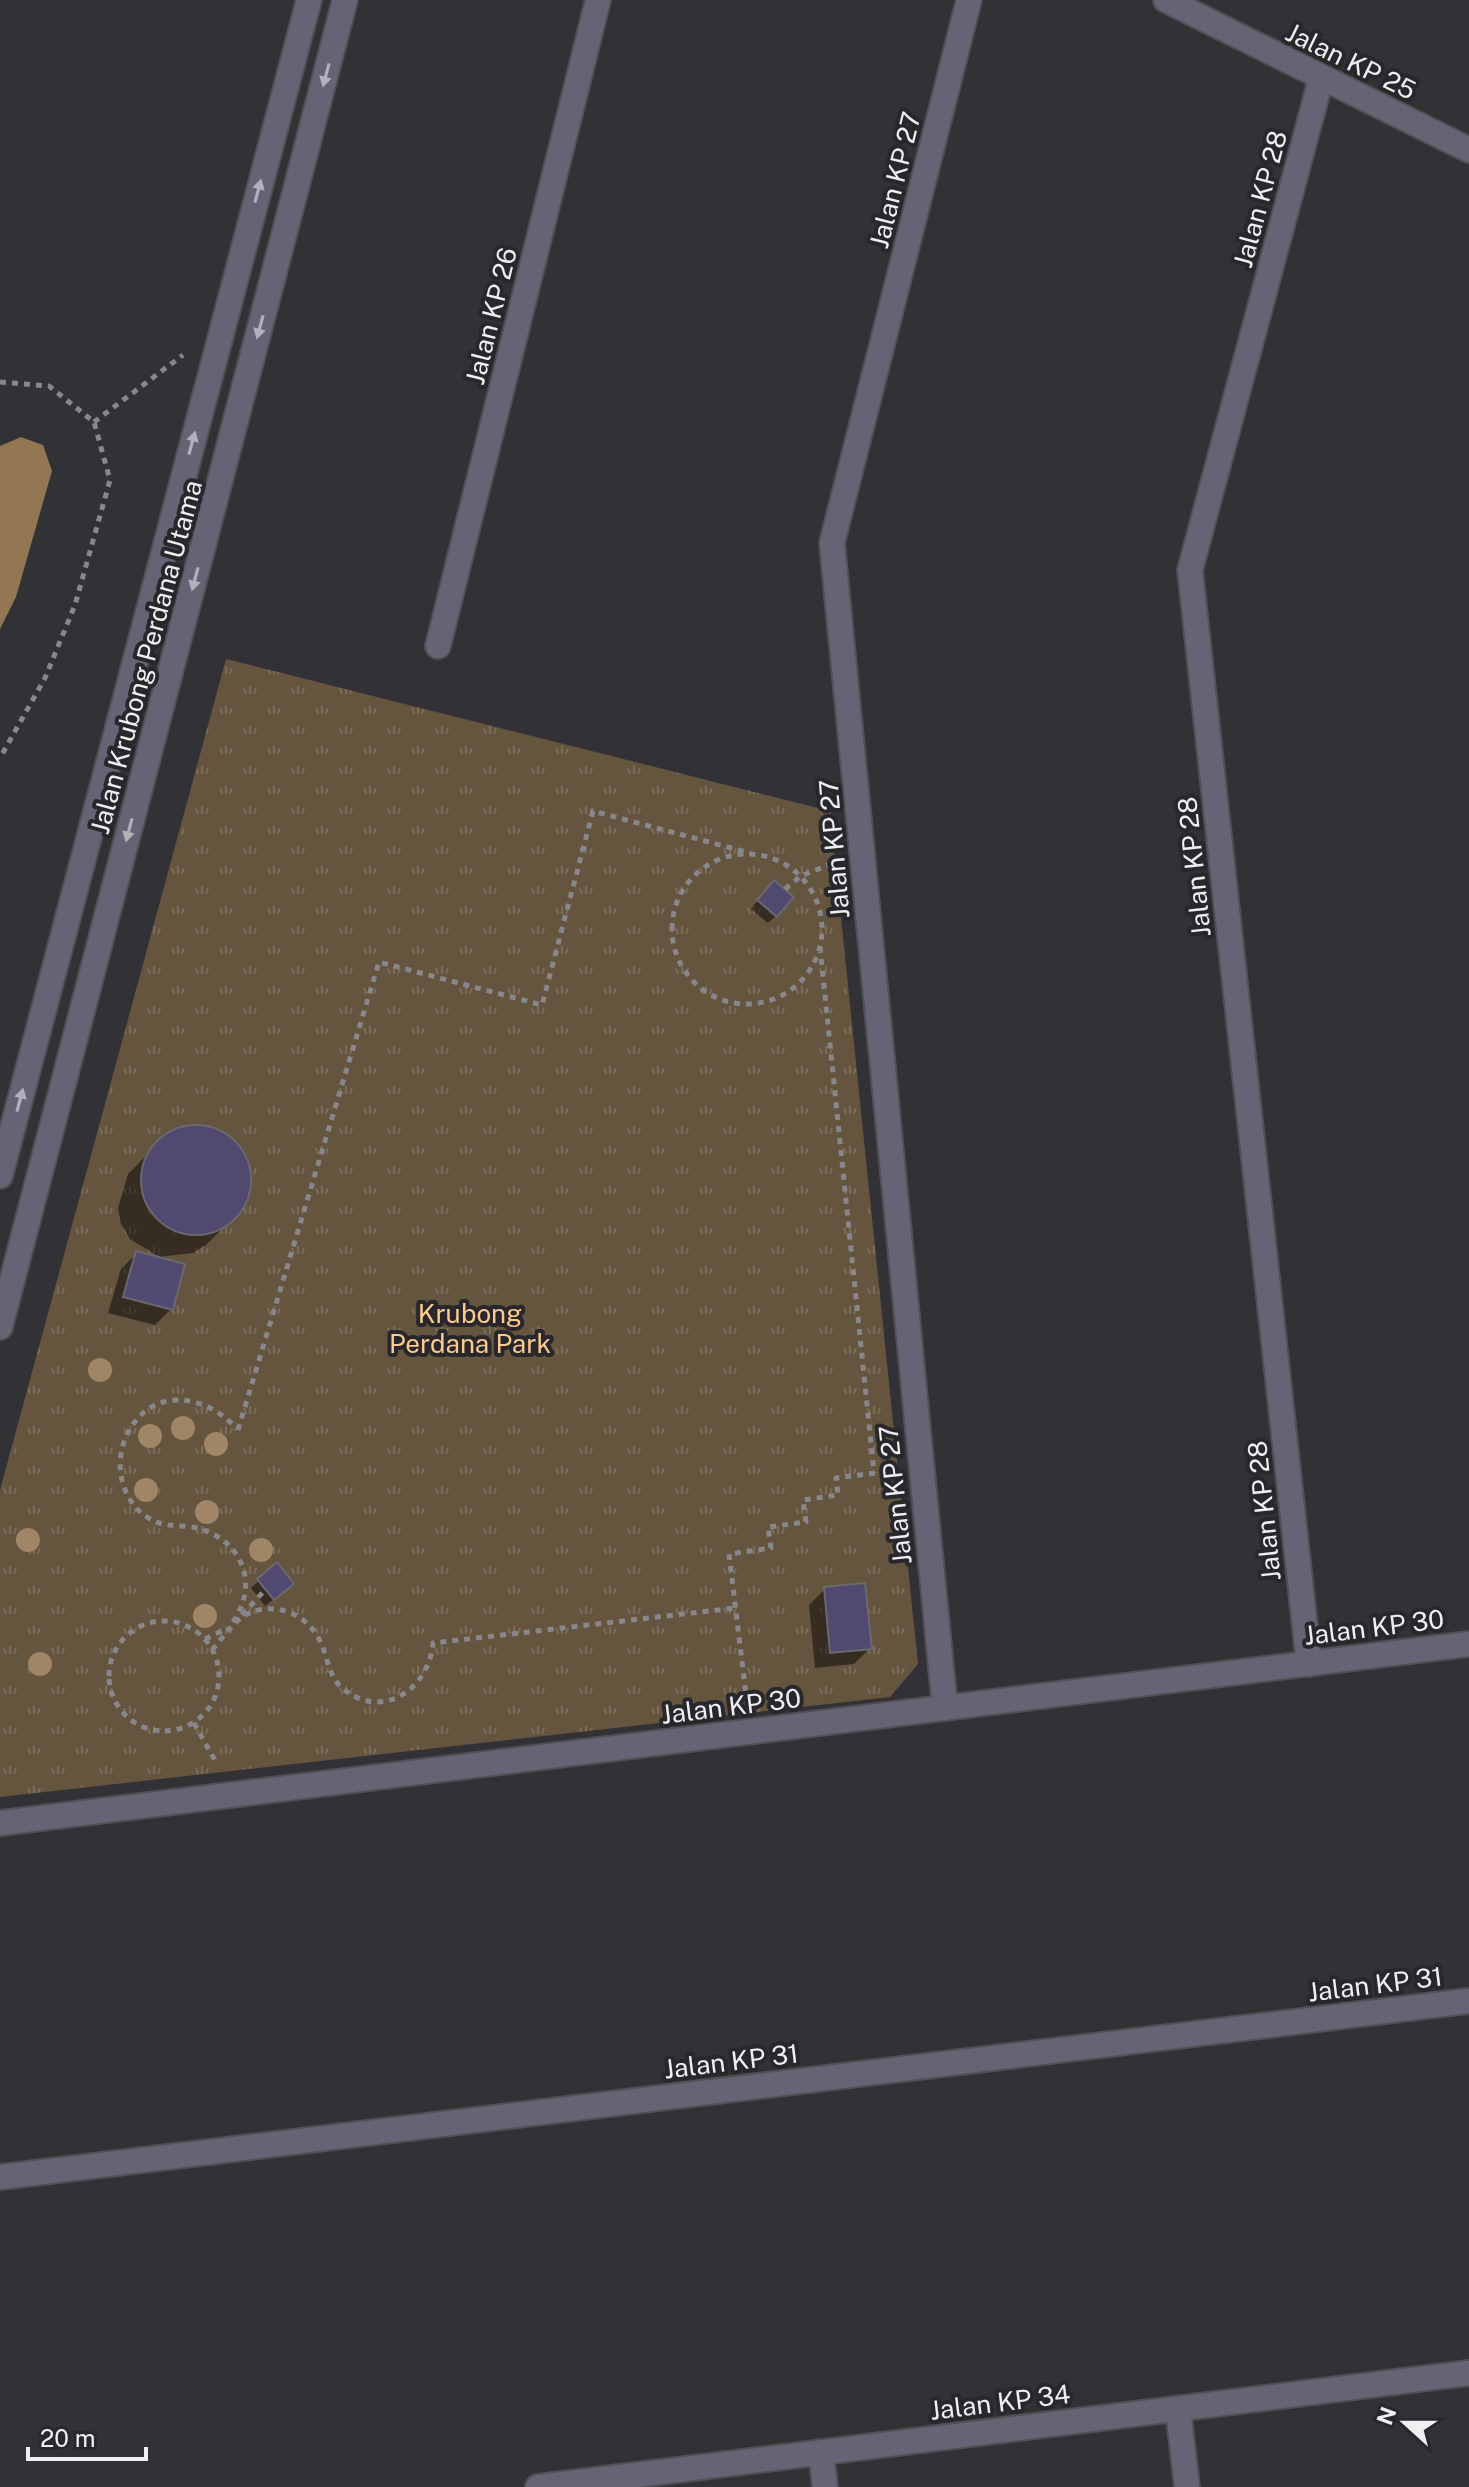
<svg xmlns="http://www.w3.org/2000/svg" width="1469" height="2487" font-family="'Public Sans',sans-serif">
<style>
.grass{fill:url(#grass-tufts)}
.water{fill:#937652}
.shadow{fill:#0007}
.building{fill:#514970;stroke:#6a696f;stroke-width:2}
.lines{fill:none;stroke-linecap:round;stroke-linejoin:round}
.street-casing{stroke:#504f54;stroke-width:28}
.path{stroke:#88878b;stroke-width:5;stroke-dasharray:6 6;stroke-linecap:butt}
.street{stroke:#676375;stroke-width:24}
.tree{fill:#a08567}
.oneway{fill:#b2b0ba}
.labels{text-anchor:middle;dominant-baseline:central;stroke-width:8;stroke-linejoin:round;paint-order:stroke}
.street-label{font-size:26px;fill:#efeff2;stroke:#28272c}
.park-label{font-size:26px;fill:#faca8f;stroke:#28272c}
</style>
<defs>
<pattern id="grass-tufts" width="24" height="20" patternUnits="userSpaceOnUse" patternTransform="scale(2)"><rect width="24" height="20" fill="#65543e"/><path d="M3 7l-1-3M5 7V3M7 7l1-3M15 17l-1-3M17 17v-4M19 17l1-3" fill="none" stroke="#7b6d5a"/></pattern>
</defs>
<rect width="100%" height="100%" fill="#323136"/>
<path class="grass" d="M226 659 830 811 918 1664 890 1697 0 1797V1490Z"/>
<path class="water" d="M21 437 43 445 52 471 16 597 0 629V446Z"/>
<path class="shadow" d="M766 890 776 916 768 923 751 909Z
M199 1126 216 1130 231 1139 249 1170V1187L232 1219 207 1244 193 1253 159 1257 130 1239 121 1224 118 1208 128 1174 140 1162 165 1136 181 1128Z
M137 1253 171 1309 155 1325 108 1313 121 1269Z
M277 1565 284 1591 265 1606 251 1588Z
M825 1589 870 1648 854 1664 815 1668 809 1605Z"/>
<path class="building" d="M774 880 794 897 777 917 757 900Z
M141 1180a55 55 0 1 1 110 0a55 55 0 1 1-110 0Z
M136 1251 185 1264 173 1310 123 1297Z
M277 1562 294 1584 274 1600 257 1579Z
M865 1583 872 1649 830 1653 824 1587Z"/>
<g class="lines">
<defs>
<path id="street" d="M1166 0 1469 150
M438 646 598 0
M0 1176 309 0
M0 1327 345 0
M1309 1664 1190 570 1321 79
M945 1708 832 543 969 0
M0 1823 1469 1644
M0 2177 1469 2001
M1178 2409 1187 2487
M821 2452 825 2487
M538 2487 1469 2373"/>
</defs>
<use href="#street" class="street-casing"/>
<path class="path" d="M0 382 49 386 94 422 110 480 75 605 45 678 0 758
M94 422 183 355
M672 929a75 75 0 1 1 150 0a75 75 0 1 1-150 0Z
M785 889 801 876 831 864
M820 947 874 1473
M238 1430 379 962 542 1005 593 811 750 853
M242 1615 265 1590
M109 1676a55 55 0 1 1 110 0a55 55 0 1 1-110 0Z
M233 1622C261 1582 240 1536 192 1527 177 1525 164 1527 150 1519 119 1501 112 1459 130 1429 156 1385 208 1396 237 1429
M205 1639 226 1629
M212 1650C222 1639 229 1627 241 1618 267 1599 305 1611 319 1639 328 1656 327 1674 342 1688 382 1722 429 1689 433 1643L735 1608
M747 1703 729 1554 771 1548 768 1527 806 1522 803 1500 838 1495 836 1478 891 1471
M194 1723 217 1764"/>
<use href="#street" class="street"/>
</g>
<g class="tree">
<circle cx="100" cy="1370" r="12"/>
<circle cx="183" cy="1428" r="12"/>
<circle cx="150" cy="1436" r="12"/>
<circle cx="216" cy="1444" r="12"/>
<circle cx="146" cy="1490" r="12"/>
<circle cx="207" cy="1512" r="12"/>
<circle cx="28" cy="1540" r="12"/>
<circle cx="261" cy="1550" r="12"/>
<circle cx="205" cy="1616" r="12"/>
<circle cx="40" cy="1664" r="12"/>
</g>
<defs><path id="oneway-solid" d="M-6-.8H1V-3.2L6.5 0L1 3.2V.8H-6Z" transform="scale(2)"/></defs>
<g class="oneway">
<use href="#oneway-solid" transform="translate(326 75) rotate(105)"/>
<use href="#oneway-solid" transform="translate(258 191) rotate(-75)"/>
<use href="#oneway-solid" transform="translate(260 327) rotate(105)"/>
<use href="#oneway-solid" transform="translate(192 443) rotate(-75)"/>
<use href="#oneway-solid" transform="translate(195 579) rotate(105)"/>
<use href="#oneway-solid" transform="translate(129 830) rotate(105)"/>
<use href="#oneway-solid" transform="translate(20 1100) rotate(-75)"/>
</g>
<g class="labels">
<g class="street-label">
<text transform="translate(1351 61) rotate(26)">Jalan KP 25</text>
<text transform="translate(895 180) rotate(-76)">Jalan KP 27</text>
<text transform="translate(1260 199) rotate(-75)">Jalan KP 28</text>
<text transform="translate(491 316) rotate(-76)">Jalan KP 26</text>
<text transform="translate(146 657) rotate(-75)">Jalan Krubong Perdana Utama</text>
<text transform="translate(834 849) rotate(-95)">Jalan KP 27</text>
<text transform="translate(1194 867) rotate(-96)">Jalan KP 28</text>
<text transform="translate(895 1495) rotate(-96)">Jalan KP 27</text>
<text transform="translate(1264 1511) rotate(-96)">Jalan KP 28</text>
<text transform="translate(1374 1627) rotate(-7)">Jalan KP 30</text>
<text transform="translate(731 1706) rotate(-7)">Jalan KP 30</text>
<text transform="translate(1375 1984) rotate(-7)">Jalan KP 31</text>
<text transform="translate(731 2061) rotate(-7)">Jalan KP 31</text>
<text transform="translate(1000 2402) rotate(-7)">Jalan KP 34</text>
</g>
<g class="park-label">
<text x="470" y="1313">Krubong<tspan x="470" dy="30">Perdana Park</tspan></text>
</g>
</g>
<g transform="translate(1405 2423) rotate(291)" stroke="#28272c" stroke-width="6" paint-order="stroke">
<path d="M0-6L14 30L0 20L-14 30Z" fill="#efeff2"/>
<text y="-12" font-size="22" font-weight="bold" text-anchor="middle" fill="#efeff2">N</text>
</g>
<path d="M28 2447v12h118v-12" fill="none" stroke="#efeff2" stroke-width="4"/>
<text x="40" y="2447" font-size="24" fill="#efeff2" stroke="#28272c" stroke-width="6" paint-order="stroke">20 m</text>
</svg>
